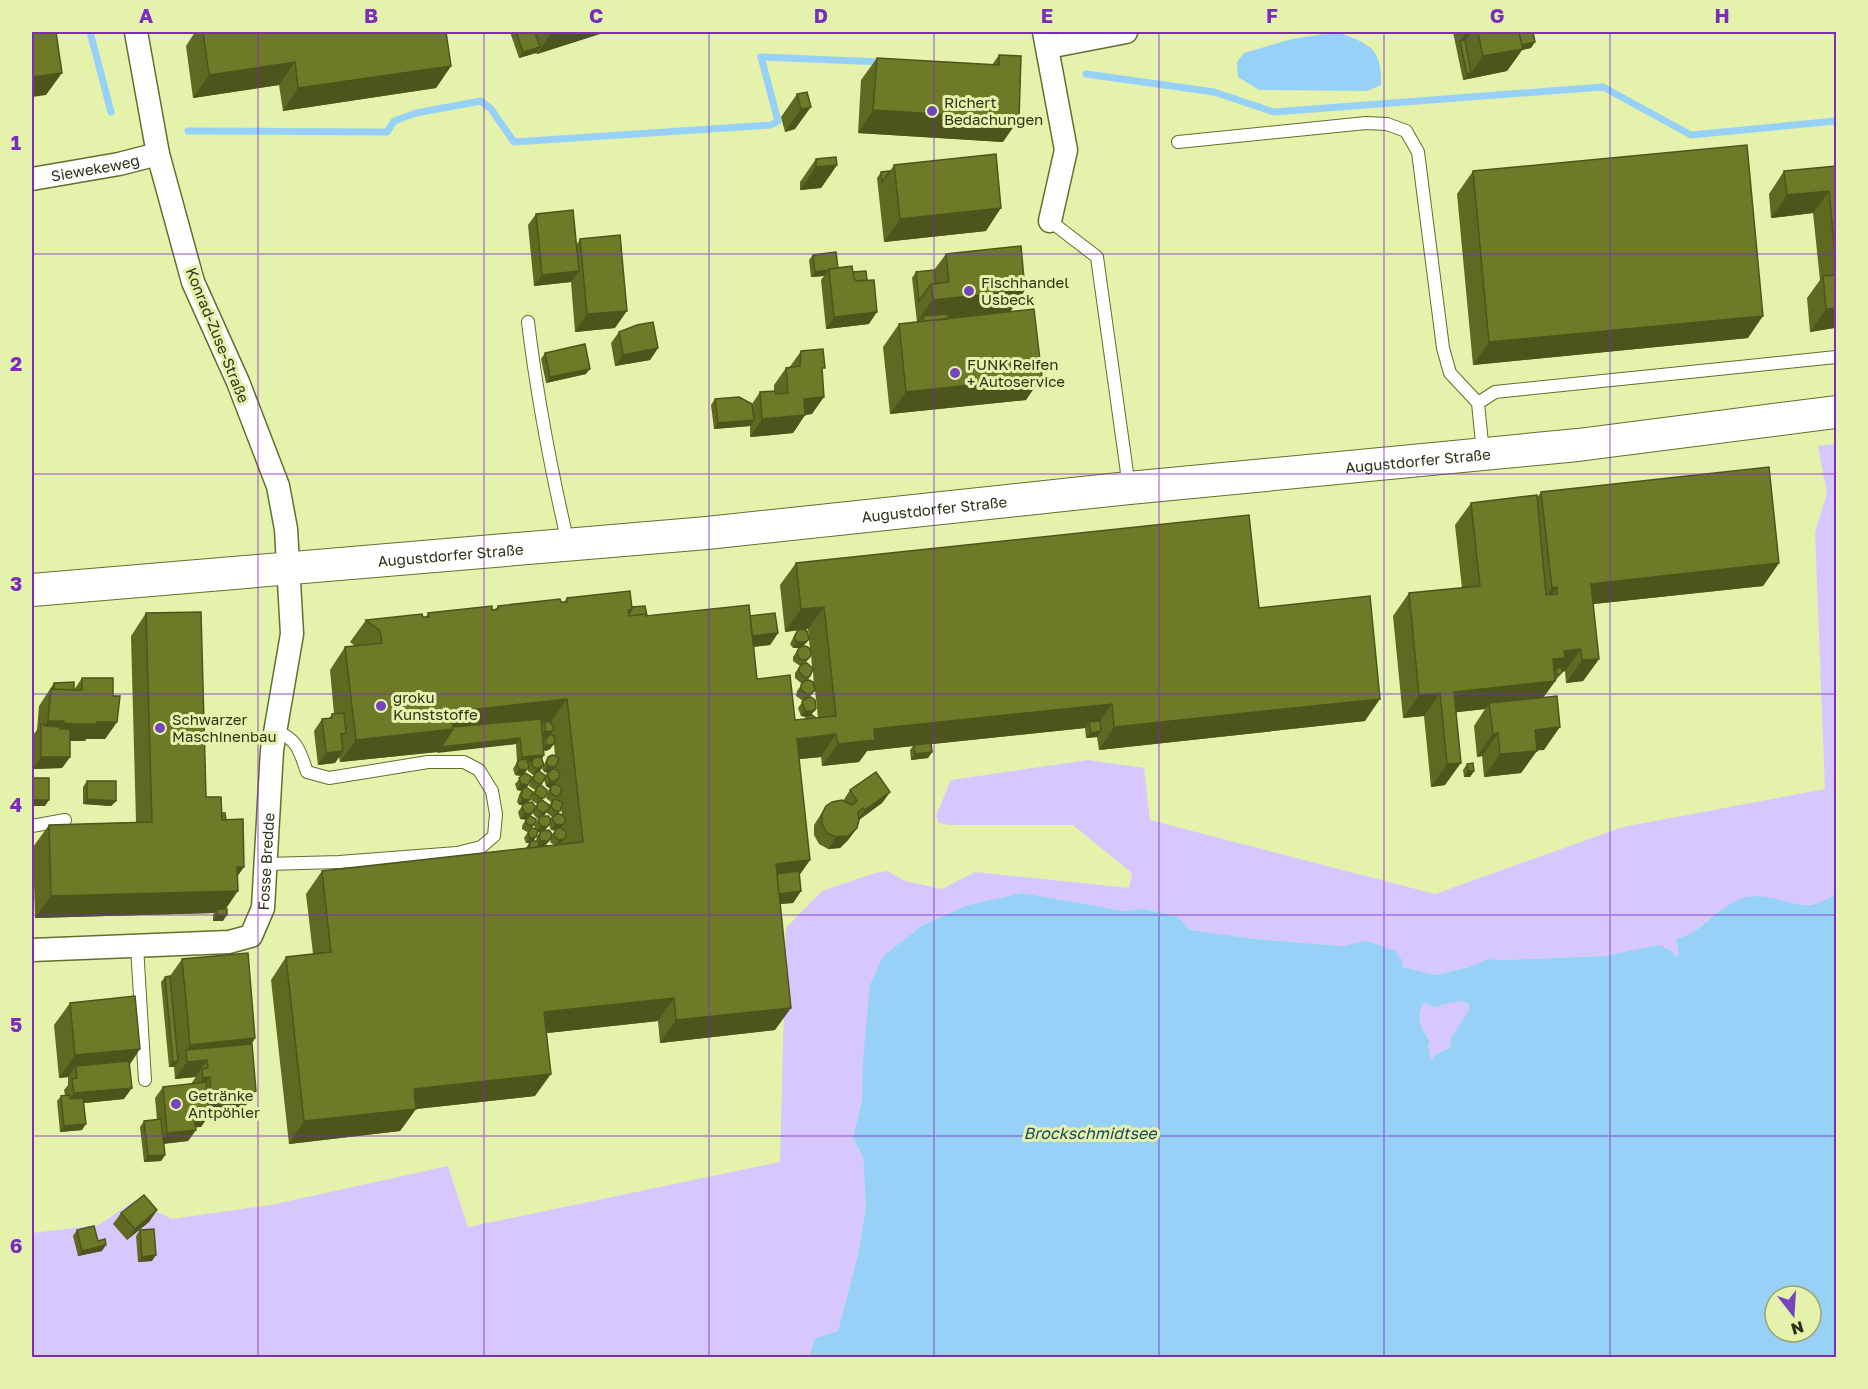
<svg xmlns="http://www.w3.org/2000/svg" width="1868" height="1389" font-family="'Golos Text',sans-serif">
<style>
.green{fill:#d6c8fe}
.water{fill:#97d1f7;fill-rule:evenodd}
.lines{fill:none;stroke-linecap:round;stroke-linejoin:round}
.stream{stroke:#97d1f7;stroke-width:7}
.service-casing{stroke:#646e2d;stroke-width:14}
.minor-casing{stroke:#646e2d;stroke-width:25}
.secondary-casing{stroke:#646e2d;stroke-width:34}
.service{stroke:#fff;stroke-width:12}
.minor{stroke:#fff;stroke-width:22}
.secondary{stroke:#fff;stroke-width:32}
.wall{fill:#5f6922;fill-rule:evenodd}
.shaded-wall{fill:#4d551c}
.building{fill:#6e7a28;stroke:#4d551c;stroke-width:1.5}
.grid{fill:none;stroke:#7b2cbf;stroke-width:1.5;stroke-opacity:0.55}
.poi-dot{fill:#7346be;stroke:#e4f2ac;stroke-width:2}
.labels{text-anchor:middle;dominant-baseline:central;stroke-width:6;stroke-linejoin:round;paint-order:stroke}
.poi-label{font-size:15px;fill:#2e3317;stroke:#e4f2ac;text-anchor:start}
.street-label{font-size:15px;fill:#2e3317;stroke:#e4f2ac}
.water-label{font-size:16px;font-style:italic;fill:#1a4761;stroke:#e4f2ac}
.neatline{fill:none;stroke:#7b2cbf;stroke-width:2}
.grid-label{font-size:20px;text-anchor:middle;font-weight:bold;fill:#7b2cbf}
</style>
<rect width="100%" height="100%" fill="#e4f2ac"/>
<path class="green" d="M1836 444V893L1825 902 1802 906 1782 902 1709 919 1692 933 1676 939 1679 954 1676 958 1659 945 1607 956 1502 960 1488 959 1470 967 1436 975 1403 967 1377 945 1368 941 1342 946 1255 939 1190 930 1177 916 1144 909 1123 911 1023 893 968 905 923 925 883 956 862 1101 853 1138 863 1157 866 1208 858 1255 838 1331 815 1338 809 1357H32V1233L99 1225 134 1201 172 1219 271 1205 448 1166 468 1227 780 1162 786 928 822 891 875 873 887 871 905 881 942 889 975 872 1129 888 1132 873 1073 825H949L939 823 936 816 951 780 1088 760 1144 768 1150 820 1435 894 1623 827 1825 789 1815 532 1827 493 1818 446Z
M1461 1001 1469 1004V1010L1451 1038 1450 1048 1438 1053 1431 1062 1428 1045 1430 1041C1421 1027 1415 1017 1424 1002L1433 1007Z"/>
<path class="water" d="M1337 32C1369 44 1382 47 1381 85L1367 91 1259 90 1238 77 1237 62 1244 53 1292 39Z
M1023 893 1123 911 1144 909 1177 916 1190 930 1255 939 1342 946 1367 941 1395 951 1402 960 1403 967 1436 975 1470 967 1488 959 1502 960 1605 956 1659 945 1670 950 1676 957 1679 954 1676 939C1681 937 1688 935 1693 932 1708 922 1730 899 1748 897 1783 891 1801 921 1836 893V1357H809L815 1338 838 1331 858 1255 866 1208 863 1157 853 1138 862 1101 863 1060 870 985 883 956 923 925 968 905ZM1461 1001 1469 1004V1010L1451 1038 1450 1048 1438 1053 1431 1061 1428 1045 1430 1041C1421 1028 1415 1017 1424 1002L1433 1007ZM1775 1296H1811V1332H1775Z"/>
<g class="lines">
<path class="stream" d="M90 32 111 112
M1086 74 1214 92 1274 112 1603 87 1691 135 1836 121
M188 131 387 132 394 121 416 113 481 101 491 109 514 142 771 125 778 121 761 57 882 62"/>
<defs>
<path id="service" d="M1178 142 1366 123 1387 124 1406 131 1418 152 1443 348 1450 373 1478 403 1483 453
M1050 221 1097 257 1129 487
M528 322C537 396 551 470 568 543
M1478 403 1495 392 1836 357
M32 826 65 820
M266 864 339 862 457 853 481 847 494 836 496 814 492 791 479 770 464 762H428L329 778 307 772C300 752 297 737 275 732
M137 946 145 1080"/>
<g id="minor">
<path d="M1044 32 1066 150 1050 221"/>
<path d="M1048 47 1126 32"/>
<path id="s1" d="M32 179 119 164 158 154"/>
<path id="s2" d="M32 950 229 942 251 936 263 908 272 750 292 634 286 529 278 486 238 382 193 282 158 154 136 32"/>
</g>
<g id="secondary">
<path id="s3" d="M32 590 707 533 1129 488 1578 445 1836 412"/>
</g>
</defs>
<use href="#service" class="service-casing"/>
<use href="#minor" class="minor-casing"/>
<use href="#secondary" class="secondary-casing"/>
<use href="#service" class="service"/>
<use href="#minor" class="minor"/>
<use href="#secondary" class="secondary"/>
</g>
<path class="wall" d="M195 32H203L451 66 436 88 283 111 279 85 193 98 186 46Z
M510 32H606L537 54 536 53 519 58Z
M1453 32H1533L1531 48 1522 50 1507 71 1463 80Z
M999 55 1003 142 858 133 861 80 877 58 992 65Z
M807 92 795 129 785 132 781 117 797 94Z
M816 159 837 165 821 188 800 190V182Z
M894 165 986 231 884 242 877 178 881 172 890 171Z
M1836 166V329L1834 330V328L1810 332 1807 298 1820 280 1813 213 1771 218 1769 194 1784 171Z
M1473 171 1748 338 1473 365 1457 194Z
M536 214 577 244 580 239 615 328 575 332 571 282 534 286 528 225Z
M946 254 1025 290 1010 312 1026 400 890 414 883 347 899 324 917 322 912 278 916 272 934 270Z
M813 255 838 268 853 272 869 324 826 329 821 280 824 276 811 277 809 260Z
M619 332 658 348 650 360 615 366 611 343Z
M801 351 822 372 812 414 805 415 793 433 750 437V426L714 429 711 405 715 399 752 404 760 392 774 391V385L786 368H789Z
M545 353 586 374 546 383 541 359Z
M1541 492 1779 563 1763 586 1593 604 1599 659 1583 681 1566 683 1565 671 1562 672 1543 698 1544 750H1537L1521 773 1484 777 1482 756 1477 757 1474 726 1485 709 1456 712 1445 785 1431 787 1424 716 1403 718 1393 616 1409 593 1462 588 1455 525 1471 503 1537 498Z
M796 563 1259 608 1365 721 1099 750 1097 737 1086 738 1085 728 931 744 932 752 928 758 911 760 910 750 913 746 867 751 859 762 822 766 821 757 799 759 810 860 799 875 801 891 793 903 780 904 775 1030 660 1043 658 1021 547 1033 535 1096 416 1109 400 1131 289 1144 271 980 286 957 313 954 306 894 322 871 526 848 529 843H526L524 838 528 832 535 829 534 825 539 819H538L533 814V812L531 816 536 822 532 828 527 832 522 829V826L526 819H520L518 812 523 805H519L517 802 519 795 521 791 517 790 515 784 522 776 515 775 513 769 517 762 516 744 340 762 339 757 335 763 318 765 314 731 322 719H329L332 714H334L330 670 345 647 355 646 350 642 366 620 423 617H426L428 613 492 610H495L498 606 564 602 567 598 632 607 647 616H750L778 633 770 645 754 647 757 679 795 720 805 719 806 717 801 716 798 708 803 701 796 696 797 691 802 684 795 678V673L800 666 793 661V657L799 648H793L790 644 797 630 785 632 780 585ZM808 629 810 650 804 646V630ZM811 653 812 668 806 663ZM813 671 814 689 808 680ZM815 690 818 718H816L811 715 809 698ZM554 744 555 756 548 757 544 765 542 759 544 755V750L546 751 550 749ZM543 766 542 769 544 772 549 773 545 777 539 771ZM528 768V771L533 775H534L531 779 529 786 535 790 533 793 531 800 537 804 535 807 527 803V788L528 785 523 775ZM544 780 546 786 549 788 551 786 548 791 546 798 551 802 549 806 543 800 541 786ZM561 808 562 815 558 814ZM547 812V813L552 817H553L551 820 544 816ZM549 825 551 830H555L551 837 545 830ZM537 832H540L537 836 536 841H534ZM551 839 550 842 554 845H546Z
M146 613 206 797 222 813 226 820 238 876 225 909 223 921H213V915L214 913 35 918 33 847 49 825 136 822 131 636Z
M82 678 113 696 117 722 105 739H86L85 741H70V757L62 768 33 769V735L37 730 39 706 54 683 74 690Z
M1467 764 1474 771 1470 777H1464L1463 770Z
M87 781 116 801 111 806 83 804V787Z
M850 790 890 792 882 803 859 820 857 828 848 840 840 848 828 849 819 844 814 835V825L826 806 843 801Z
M182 959 255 1038 252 1044 244 1108 208 1111 209 1115 201 1127H196V1130L188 1141 164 1144 165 1155 161 1161 144 1162 140 1127 144 1121 157 1120 155 1098 163 1087 191 1084 195 1078V1077L175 1079 174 1067H169L161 982 165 977 170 976Z
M70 1003 129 1065 124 1099 84 1103 82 1130 60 1132 57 1101 61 1096 65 1095 64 1090 68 1085V1077L59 1078 54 1025Z
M157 1210 149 1222 127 1240 113 1224 121 1213Z
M77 1230 98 1241 102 1251 78 1256 73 1236Z
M140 1230 152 1261 138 1262 136 1236Z"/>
<path class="shaded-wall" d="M552 32H606L537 54Z
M1467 32H1471L1461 46 1460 41Z
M1535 42 1531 48 1522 50 1507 71 1463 80 1467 74 1471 73 1483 56 1507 48Z
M540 47 536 53 519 58 523 52Z
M295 62 279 85 193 98 209 75Z
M451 66 436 88 283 111 298 88Z
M62 73 46 95 32 97V77Z
M811 107 795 129 785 132 801 109Z
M873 110 1019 119 1003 142 858 133Z
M837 165 821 188 800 190 816 167Z
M1829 191 1813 213 1771 218 1787 195Z
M1001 208 986 231 884 242 900 219Z
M828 270 824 276 811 277 815 272Z
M579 271 571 282 534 286 542 275Z
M1025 290 1010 312 924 322 923 316 919 322H917L933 299Z
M1836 308V324L1834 328 1810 332 1826 309Z
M627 311 615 328 575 332 587 314Z
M877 312 869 324 826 329 834 317Z
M1763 316 1748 338 1473 365 1489 342Z
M658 348 650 360 615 366 623 355Z
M590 369 586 374 546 383 550 377Z
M1042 377 1026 400 890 414 906 392Z
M824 397 812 414 792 416 804 399Z
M805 415 793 433 750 437 762 419Z
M754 420 750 426 714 429 718 423Z
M1779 563 1763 586 1575 606 1591 584Z
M1557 587 1541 610 1536 611 1552 588Z
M824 607 808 629 785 632 801 609Z
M778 633 770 645 740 648 748 637Z
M809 639 802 648H793L797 642Z
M1581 649 1565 671 1562 672 1555 681 1562 672 1555 673 1549 681 1553 659 1564 651Z
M1599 659 1583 681 1566 683 1582 660Z
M1555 681 1539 703H1489L1485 709 1442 714 1454 692Z
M1440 693 1424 716 1403 718 1419 695Z
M567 699 551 722 451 732 437 752 340 762 356 740 451 712Z
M1380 699 1365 721 1099 750 1114 727Z
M1112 704 1096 726 1089 722 1085 728 914 746V745L913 746 867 751 859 762 822 766 838 744 874 729Z
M816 708 810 717 801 716 805 711Z
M48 721H64L52 738 41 731Z
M97 722H117L105 739H86L85 741H52L64 723Z
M1560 727 1544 750 1519 752 1535 730Z
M545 731H552L548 736 544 738 541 737Z
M1101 731 1097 737 1086 738 1091 733Z
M1498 733 1482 756 1477 757 1493 734Z
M836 734 821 757 781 761 797 739Z
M520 738 516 744 437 753 441 747Z
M546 744H554L550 749 546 751 542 749Z
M343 751 335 763 318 765 326 753Z
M1537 751 1521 773 1484 777 1500 754Z
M932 752 928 758 911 760 915 754Z
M544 755 540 761 518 763 522 757Z
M41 757H70L62 768 33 769Z
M1461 763 1445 785 1431 787 1447 764Z
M544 765 540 771 533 775 537 769Z
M548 766 555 767 551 773 544 772Z
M529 767 522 776 515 775 519 769Z
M1468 771H1474L1470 777H1464Z
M559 778 555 784 549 788 546 786 550 780Z
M521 784 528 785 524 791 517 790Z
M890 792 882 803 856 822 865 810Z
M87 799 116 801 111 806 83 804Z
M523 799 530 800 525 805H519Z
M32 800H49L45 806H32Z
M549 809 541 818 538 819 542 813Z
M534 810 527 820 520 819 525 813Z
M565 822 558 831 551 830 555 824Z
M550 823 543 833 537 832 541 826Z
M857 828 848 840 840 848 828 849 836 837Z
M536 837 532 843 531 841 529 843H526L530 838Z
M566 837 559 845 555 846 559 840Z
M551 838 544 847 537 846 541 841Z
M810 860 794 883 768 875 776 864Z
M237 867H244L228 890Z
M238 891 223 913 217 909 214 913 35 918 51 896Z
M801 891 793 903 778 904V894Z
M217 915H227L223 921H213Z
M674 998 658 1021 529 1035 544 1012Z
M791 1008 775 1030 660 1043 676 1020Z
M255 1038 240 1061 207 1060 195 1077 175 1079 187 1062 186 1050 174 1067H169L173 1062 178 1061 190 1045Z
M140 1049 125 1072 76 1066 68 1077 59 1078 75 1055Z
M551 1074 535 1096 416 1109 400 1131 289 1144 304 1121 414 1089Z
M210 1077 198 1094 191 1095 203 1078Z
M132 1088 124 1099 65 1105 74 1093Z
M256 1091 244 1108 199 1112 211 1095Z
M209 1115 201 1127 186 1128 194 1116Z
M86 1124 82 1130 60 1132 64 1126Z
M196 1130 188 1141 159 1144 167 1133Z
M165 1155 161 1161 144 1162 148 1156Z
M157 1210 149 1222 127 1240 135 1229Z
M106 1245 102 1251 78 1256 82 1251Z
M156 1255 152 1261 138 1262 142 1257Z"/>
<path class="building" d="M32 32H56L62 73 32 77Z
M203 32H446L451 66 298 88 295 62 209 75Z
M516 32H535L540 47 523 52Z
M1478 32H1519L1523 49 1483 56Z
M1519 32H1533L1535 42 1522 45Z
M1465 40 1471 73 1467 74 1460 41Z
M999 55 1021 56 1019 119 873 110 877 58 999 65Z
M807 92 811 107 801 109 797 94Z
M1747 145 1763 316 1489 342 1473 171Z
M996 154 1001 208 900 219 894 165Z
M836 157 837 165 816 167V159Z
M1836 166V265L1829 191 1787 195 1784 171Z
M890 171 882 182 881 172Z
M573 210 579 271 542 275 536 214Z
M620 235 627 311 587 314 580 239Z
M1021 246 1025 290 933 300 931 284 949 282 946 254Z
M836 252 838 268 829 269 828 270 815 272 813 255Z
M852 266 854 279 857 281 874 280 877 312 834 317 829 269Z
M934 270 936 284H931L919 301 916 272Z
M866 271 867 280 857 281 854 279 853 272Z
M1836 275V308L1826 309 1823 276Z
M1034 309 1042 377 906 392 899 324Z
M948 314V319L924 321 923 316Z
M653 322 658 348 623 355 619 332 637 325Z
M585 344 590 369 550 377 545 353Z
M823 349 825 368H822L824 397 804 399 805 415 762 419 760 392 776 391V394L788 393 786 368 800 366 801 351Z
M739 397 752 404 754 420 718 423 715 399Z
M1769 467 1779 563 1591 584 1599 659 1582 660 1581 649 1564 651 1565 658 1553 659 1555 681 1454 692 1461 763 1447 764 1440 693 1419 695 1409 593 1480 586 1471 503 1537 495 1546 595 1557 594V587L1552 588 1541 492Z
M1249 515 1259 608 1370 596 1380 699 1114 727 1112 704 874 729 875 740 838 744 836 734 797 739 810 860 776 864 791 1008 676 1020 674 998 544 1012 551 1074 414 1089 416 1109 304 1121 286 957 331 952 322 871 583 842 567 699 451 712 453 729 356 740 345 647 382 643 380 631 366 620 422 614 423 617H429L428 613 492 606V610L498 609V606L560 599 561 602H567V598L630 591 632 609 628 610 629 616 646 614V616L749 605 757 679 790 675 795 720 836 716 824 607 801 609 796 563Z
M645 606 647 616 646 614 629 616V614L632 609V607Z
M201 612 206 797H221L222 820 243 819 244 867H237L238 891 51 896 49 825 152 822 146 613Z
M775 613 778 633 752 636 750 616Z
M803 629 807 631 809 639 806 642H797L794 638 798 630Z
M797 653a7 7 0 1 1 14 0a7 7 0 1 1-14 0Z
M807 663 813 669 810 676 806 678 799 672V668L802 664Z
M1558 667 1561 668 1563 671 1559 675 1555 672Z
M82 678H113V696H120L117 722H97V724H74L64 723V721H48L51 689 82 690Z
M809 680 813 682 815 690 812 693 808 695 801 690V685L804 681Z
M74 682V690L54 689V683Z
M1557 696 1560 727 1535 730 1537 751 1500 754 1498 733 1493 734 1489 703Z
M811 697 815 700 816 708 814 711H805L802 702 806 698Z
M344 713 346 733 341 734 343 751 326 753 322 719 332 718V714Z
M812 715 816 718 806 719 807 716Z
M541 719 544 755 522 757 520 738 441 747 453 729V727Z
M549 721 554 727 552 731 548 732 545 731V723Z
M1100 721 1101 731 1091 733 1089 722Z
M41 724H44V726L60 727V729H70V757H41Z
M550 734 554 736 555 740 554 744 550 745 546 744 545 740Z
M931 743 932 752 915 754 914 745Z
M552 755 556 756 559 759 555 767 548 766 546 763 548 757Z
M541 757 544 765 537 769 532 765V762L534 758Z
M527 759 529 767 526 770 519 769 517 763 519 760Z
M1473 763 1474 771H1468L1467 764Z
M553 769 557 770 560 774 559 778 553 782 550 780 547 774Z
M539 771 546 776 542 783 539 784 533 780 535 773Z
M876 772 890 792 865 810 863 808 858 812 859 820 857 828 848 836 836 837 827 833 822 824V814L826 806 832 802 842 800 852 805 857 801 850 790Z
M525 773 532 777 528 785 521 784 519 778Z
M32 778H49V800H32Z
M87 781H116V801L87 799Z
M556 784 562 788 559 796H555L550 792 552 785Z
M541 785 547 790V794L544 798H540L535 794 537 787Z
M526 787 533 792 530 800 523 799 521 796 523 789Z
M556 799 563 803 560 811H556L551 807 553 800Z
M542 800 549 805V809L545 812 542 813 537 809 538 802Z
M532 802 535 806 534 810 531 814 525 813 522 807 524 803Z
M222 813H225L226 820H222Z
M558 813 565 817V822L562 825 555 824 552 818Z
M530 816 536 819V822L531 826 526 823V820Z
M540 816H548L551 819 550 823 547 827 541 826 538 820Z
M560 827 566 832V837L563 839 559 840 554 836 556 829Z
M532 828 536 829 538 831 536 837 530 838 528 832Z
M549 830 552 834 551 838 548 841H541L539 838 541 831Z
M531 841H537L539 843 538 847 530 848 529 847Z
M799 871 801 891 779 894 777 874Z
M217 909H227V915H217Z
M248 953 255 1038 190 1045 182 959Z
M170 976 178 1061 173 1062 165 977Z
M135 996 140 1049 75 1055 70 1003Z
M252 1044 256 1091 211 1095 210 1077 203 1078 202 1069 208 1068 207 1060 187 1062 186 1050Z
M129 1061 132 1088 74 1093 72 1079 77 1078 76 1066Z
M206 1082 209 1115 194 1116 196 1130 167 1133 163 1087Z
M69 1095 70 1099 83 1098 86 1124 64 1126 61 1096Z
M161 1119 165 1155 148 1156 144 1121Z
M144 1195 157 1210 135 1229 121 1213Z
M94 1226 98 1241 105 1239 106 1245 82 1251 77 1230Z
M154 1229 156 1255 142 1257 140 1230Z"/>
<path class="grid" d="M258 32V1358M484 32V1358M709 32V1358M934 32V1358M1159 32V1358M1384 32V1358M1610 32V1358M32 254H1836M32 474H1836M32 694H1836M32 915H1836M32 1136H1836"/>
<g class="poi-dot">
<circle cx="932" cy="111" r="6"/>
<circle cx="969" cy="291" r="6"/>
<circle cx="955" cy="373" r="6"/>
<circle cx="381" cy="706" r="6"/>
<circle cx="160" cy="728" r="6"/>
<circle cx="176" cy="1104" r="6"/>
</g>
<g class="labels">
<g class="poi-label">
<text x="944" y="102">Richert<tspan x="944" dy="17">Bedachungen</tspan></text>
<text x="981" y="282">Fischhandel<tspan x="981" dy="17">Usbeck</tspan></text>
<text x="967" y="364">FUNK Reifen<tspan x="967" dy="17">+ Autoservice</tspan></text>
<text x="393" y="697">groku<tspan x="393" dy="17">Kunststoffe</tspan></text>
<text x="172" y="719">Schwarzer<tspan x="172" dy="17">Maschinenbau</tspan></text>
<text x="188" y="1095">Getränke<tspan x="188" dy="17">Antpöhler</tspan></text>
</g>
<g class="street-label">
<text stroke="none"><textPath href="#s1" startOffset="64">Siewekeweg</textPath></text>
<text transform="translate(218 335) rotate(68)">Konrad-Zuse-Straße</text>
<text stroke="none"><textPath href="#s3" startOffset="1392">Augustdorfer Straße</textPath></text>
<text stroke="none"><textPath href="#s3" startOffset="906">Augustdorfer Straße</textPath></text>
<text stroke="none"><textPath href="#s3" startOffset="420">Augustdorfer Straße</textPath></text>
<text stroke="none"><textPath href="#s2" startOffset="297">Fosse Bredde</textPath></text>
</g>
<g class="water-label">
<text x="1090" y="1133">Brockschmidtsee</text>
</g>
</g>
<rect width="1868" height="1389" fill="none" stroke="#e4f2ac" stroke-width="66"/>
<g transform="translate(1793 1314) rotate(163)"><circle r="28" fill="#e4f2ac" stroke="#9ba670" stroke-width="1.5"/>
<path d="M0-4.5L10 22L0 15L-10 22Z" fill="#7346be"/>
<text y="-9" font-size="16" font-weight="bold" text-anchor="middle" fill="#2e3317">N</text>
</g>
<rect x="33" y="33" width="1802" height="1323" class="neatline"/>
<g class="grid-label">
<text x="146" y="23">A</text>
<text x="371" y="23">B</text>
<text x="596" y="23">C</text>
<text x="821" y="23">D</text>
<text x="1047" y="23">E</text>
<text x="1272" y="23">F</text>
<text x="1497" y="23">G</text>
<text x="1722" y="23">H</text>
<text x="16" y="150">1</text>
<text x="16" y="371">2</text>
<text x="16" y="591">3</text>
<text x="16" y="812">4</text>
<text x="16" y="1032">5</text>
<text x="16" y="1253">6</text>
</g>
</svg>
